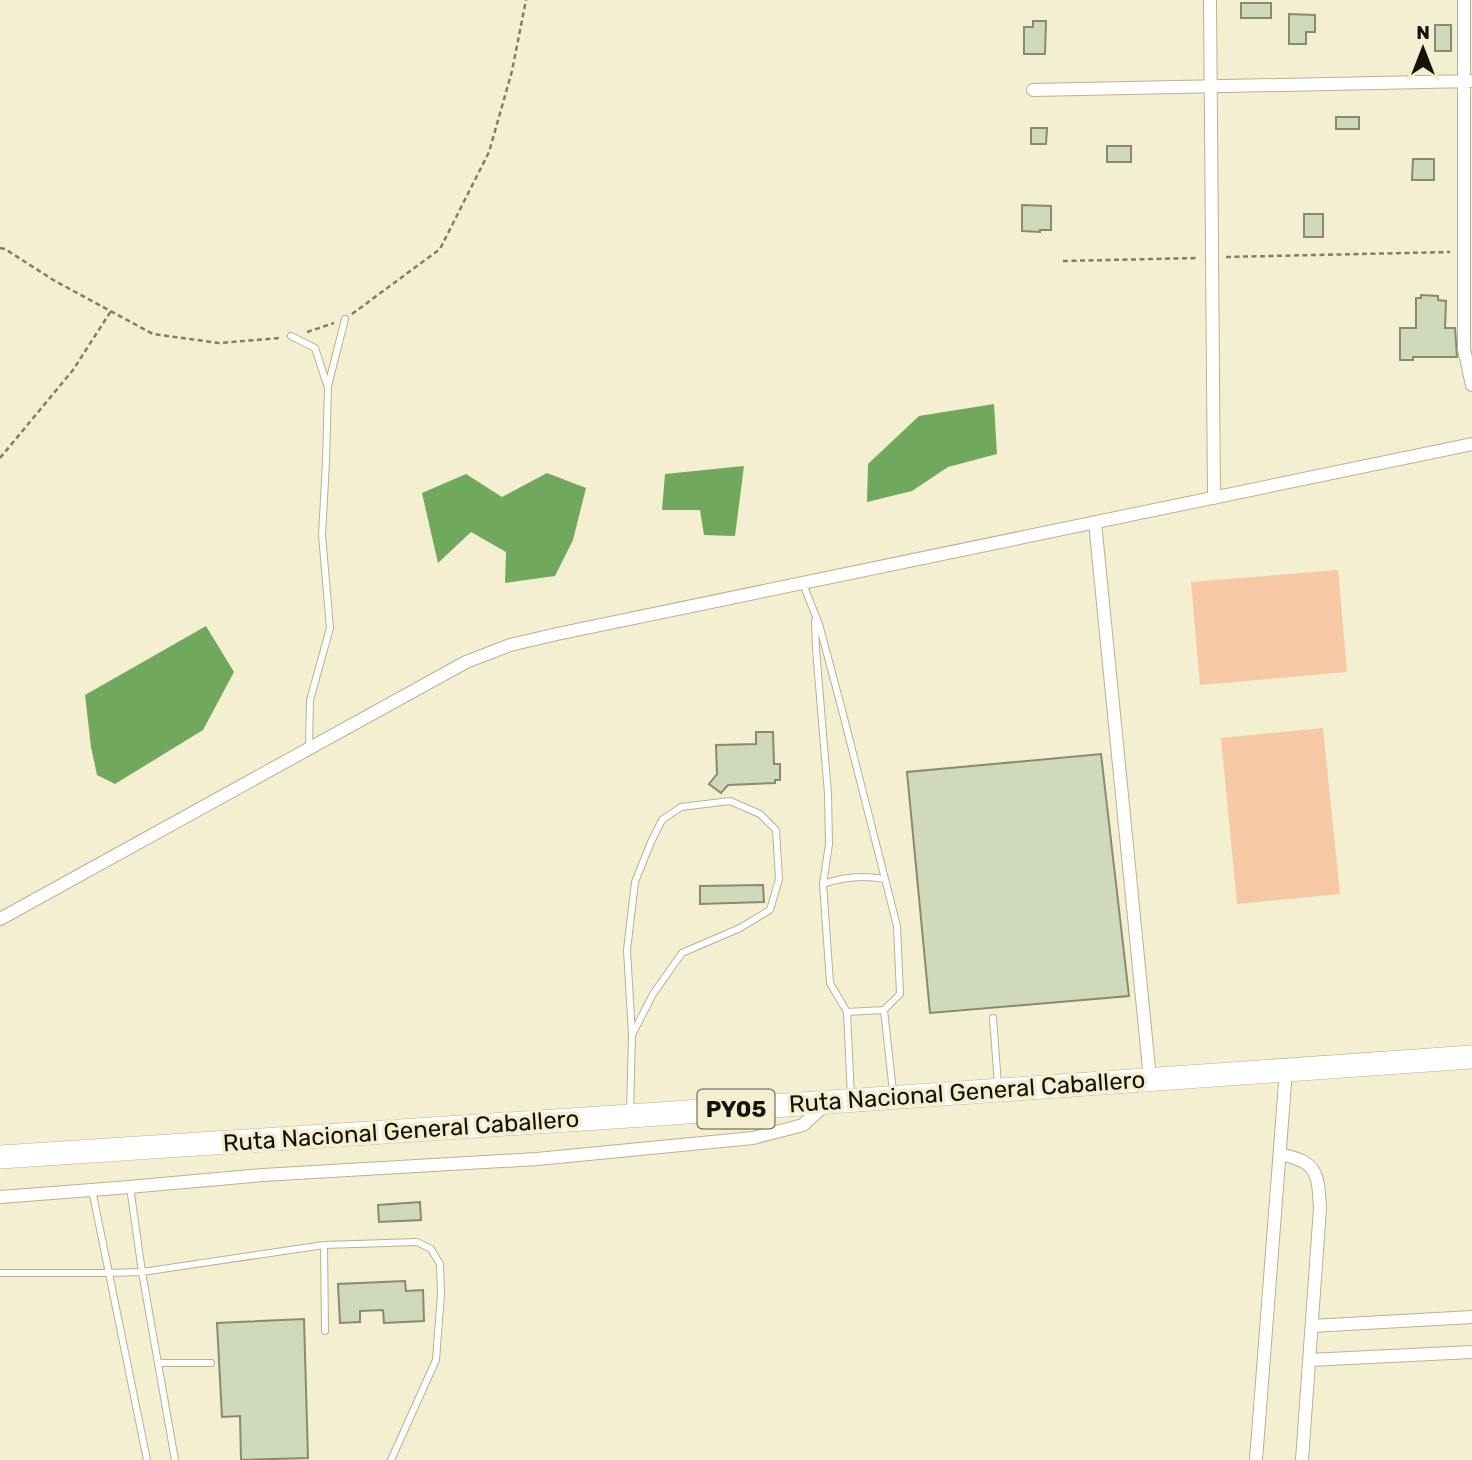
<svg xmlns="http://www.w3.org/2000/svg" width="1472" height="1460" font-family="Rubik,sans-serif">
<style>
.green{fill:#f6c9a4}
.water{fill:#70a85e}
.building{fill:#d1d9bc;stroke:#858c70;stroke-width:2}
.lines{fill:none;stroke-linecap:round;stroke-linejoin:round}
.lane-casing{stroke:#b6b295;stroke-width:8}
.street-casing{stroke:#b6b295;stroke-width:14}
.highway-casing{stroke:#b6b295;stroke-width:24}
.path{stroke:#807d69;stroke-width:2.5;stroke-dasharray:5 3.5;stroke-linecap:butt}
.lane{stroke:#fff;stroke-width:6}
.street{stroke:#fff;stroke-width:12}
.highway{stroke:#fff;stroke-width:23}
.labels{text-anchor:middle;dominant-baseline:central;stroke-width:7;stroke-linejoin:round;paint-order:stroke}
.shield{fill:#f3efd0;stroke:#585544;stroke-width:2}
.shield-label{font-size:23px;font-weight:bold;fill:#151308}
.street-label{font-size:24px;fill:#151308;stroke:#f3efd0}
</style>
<rect width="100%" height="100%" fill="#f3efd0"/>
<path class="green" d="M1338 570 1347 672 1200 685 1191 582Z
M1323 728 1340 894 1237 904 1221 738Z"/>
<path class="water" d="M994 404 997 454 948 467 912 491 867 502 868 464 919 416Z
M744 466 735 536 704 535 700 510H662L665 474Z
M547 473 586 488 573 540 555 576 505 583 506 552 471 532 438 563 422 493 466 474 502 497Z
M206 626 234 672 203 730 115 784 97 775 91 747 85 695Z"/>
<path class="building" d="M1241 3H1271V18H1241Z
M1289 14 1315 15V32H1306V44H1289Z
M1033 21H1046L1045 54H1024V27H1033Z
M1435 25H1451V51H1435Z
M1336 117H1359V129H1336Z
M1031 128H1047L1046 144H1031Z
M1107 146H1131V162H1107Z
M1413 159H1434V180H1412Z
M1022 205 1051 206V230H1040V232L1022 231Z
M1304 214H1323V237H1304Z
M1421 295 1438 296V300L1446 301 1445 328H1455L1457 357H1413V360H1400V328H1416V298H1421Z
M756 732H773L774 764H780V780H775V783L728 785 721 793 709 784 717 774 716 745 756 744Z
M1101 754 1129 996 930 1013 907 772Z
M763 885 764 902 700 904V886Z
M420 1202 421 1220 379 1222 378 1205Z
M405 1281 406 1291 423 1290 424 1321 384 1323 383 1310 360 1311V1322L340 1323 338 1284Z
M304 1319 308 1458 241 1460 240 1416 222 1417 217 1323Z"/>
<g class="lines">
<defs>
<path id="lane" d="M291 336 315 348 327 385
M803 584 819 624 842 710 897 926 900 994 884 1010 893 1092
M815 621 816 649 828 794 829 844 823 884 830 983 847 1012 851 1097
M309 747 310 700 330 628 322 535 326 462 328 386 345 319
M823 884C843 877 863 875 884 879
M847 1012 884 1010
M993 1018 998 1085
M630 1111 632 1035 653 994 682 953 740 928 770 910 779 879 776 830 760 814 730 801 681 807 662 820 651 842 635 882 627 950 632 1035
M130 1187 142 1272 175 1460
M92 1190 147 1460
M324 1245 325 1331
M0 1273H108L142 1272 324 1245 417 1242 431 1249 440 1264 441 1294 436 1360 391 1460
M159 1363H211"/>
<path id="street" d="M1210 0 1214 498
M1464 0V349L1472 385
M1033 90 1472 81
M1095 522 1150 1079
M0 919 466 662 510 645 557 634 1472 444
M1280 1154C1317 1162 1318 1172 1320 1208L1302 1460
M0 1197 117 1188 263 1175 537 1159 753 1138 803 1125 827 1103
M1312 1326 1472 1317
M1309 1360 1472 1352
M1256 1460 1286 1070"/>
<path id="highway" d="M0 1157 630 1116 1472 1057"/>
</defs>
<use href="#lane" class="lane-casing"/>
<use href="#street" class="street-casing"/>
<use href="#highway" class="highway-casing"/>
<path class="path" d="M0 248 5 249 55 281 153 334 219 343 280 338
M1226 257 1450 252
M1063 261 1198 258
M352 314 440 249 489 152 512 71 526 0
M307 332 334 323
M0 458 73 370 111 311"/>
<use href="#lane" class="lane"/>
<use href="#street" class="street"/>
<use href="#highway" class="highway"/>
</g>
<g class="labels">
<rect class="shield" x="697.5" y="1089.5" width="77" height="39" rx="5"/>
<g class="shield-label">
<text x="736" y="1109">PY05</text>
</g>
<g class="street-label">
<text transform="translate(967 1092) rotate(-4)">Ruta Nacional General Caballero</text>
<text transform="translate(401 1131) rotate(-4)">Ruta Nacional General Caballero</text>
</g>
</g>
<g transform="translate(1423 49)" stroke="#f3efd0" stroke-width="5" paint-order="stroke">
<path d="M0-5L12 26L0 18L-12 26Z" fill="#151308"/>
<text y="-10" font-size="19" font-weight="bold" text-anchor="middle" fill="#151308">N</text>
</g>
</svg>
